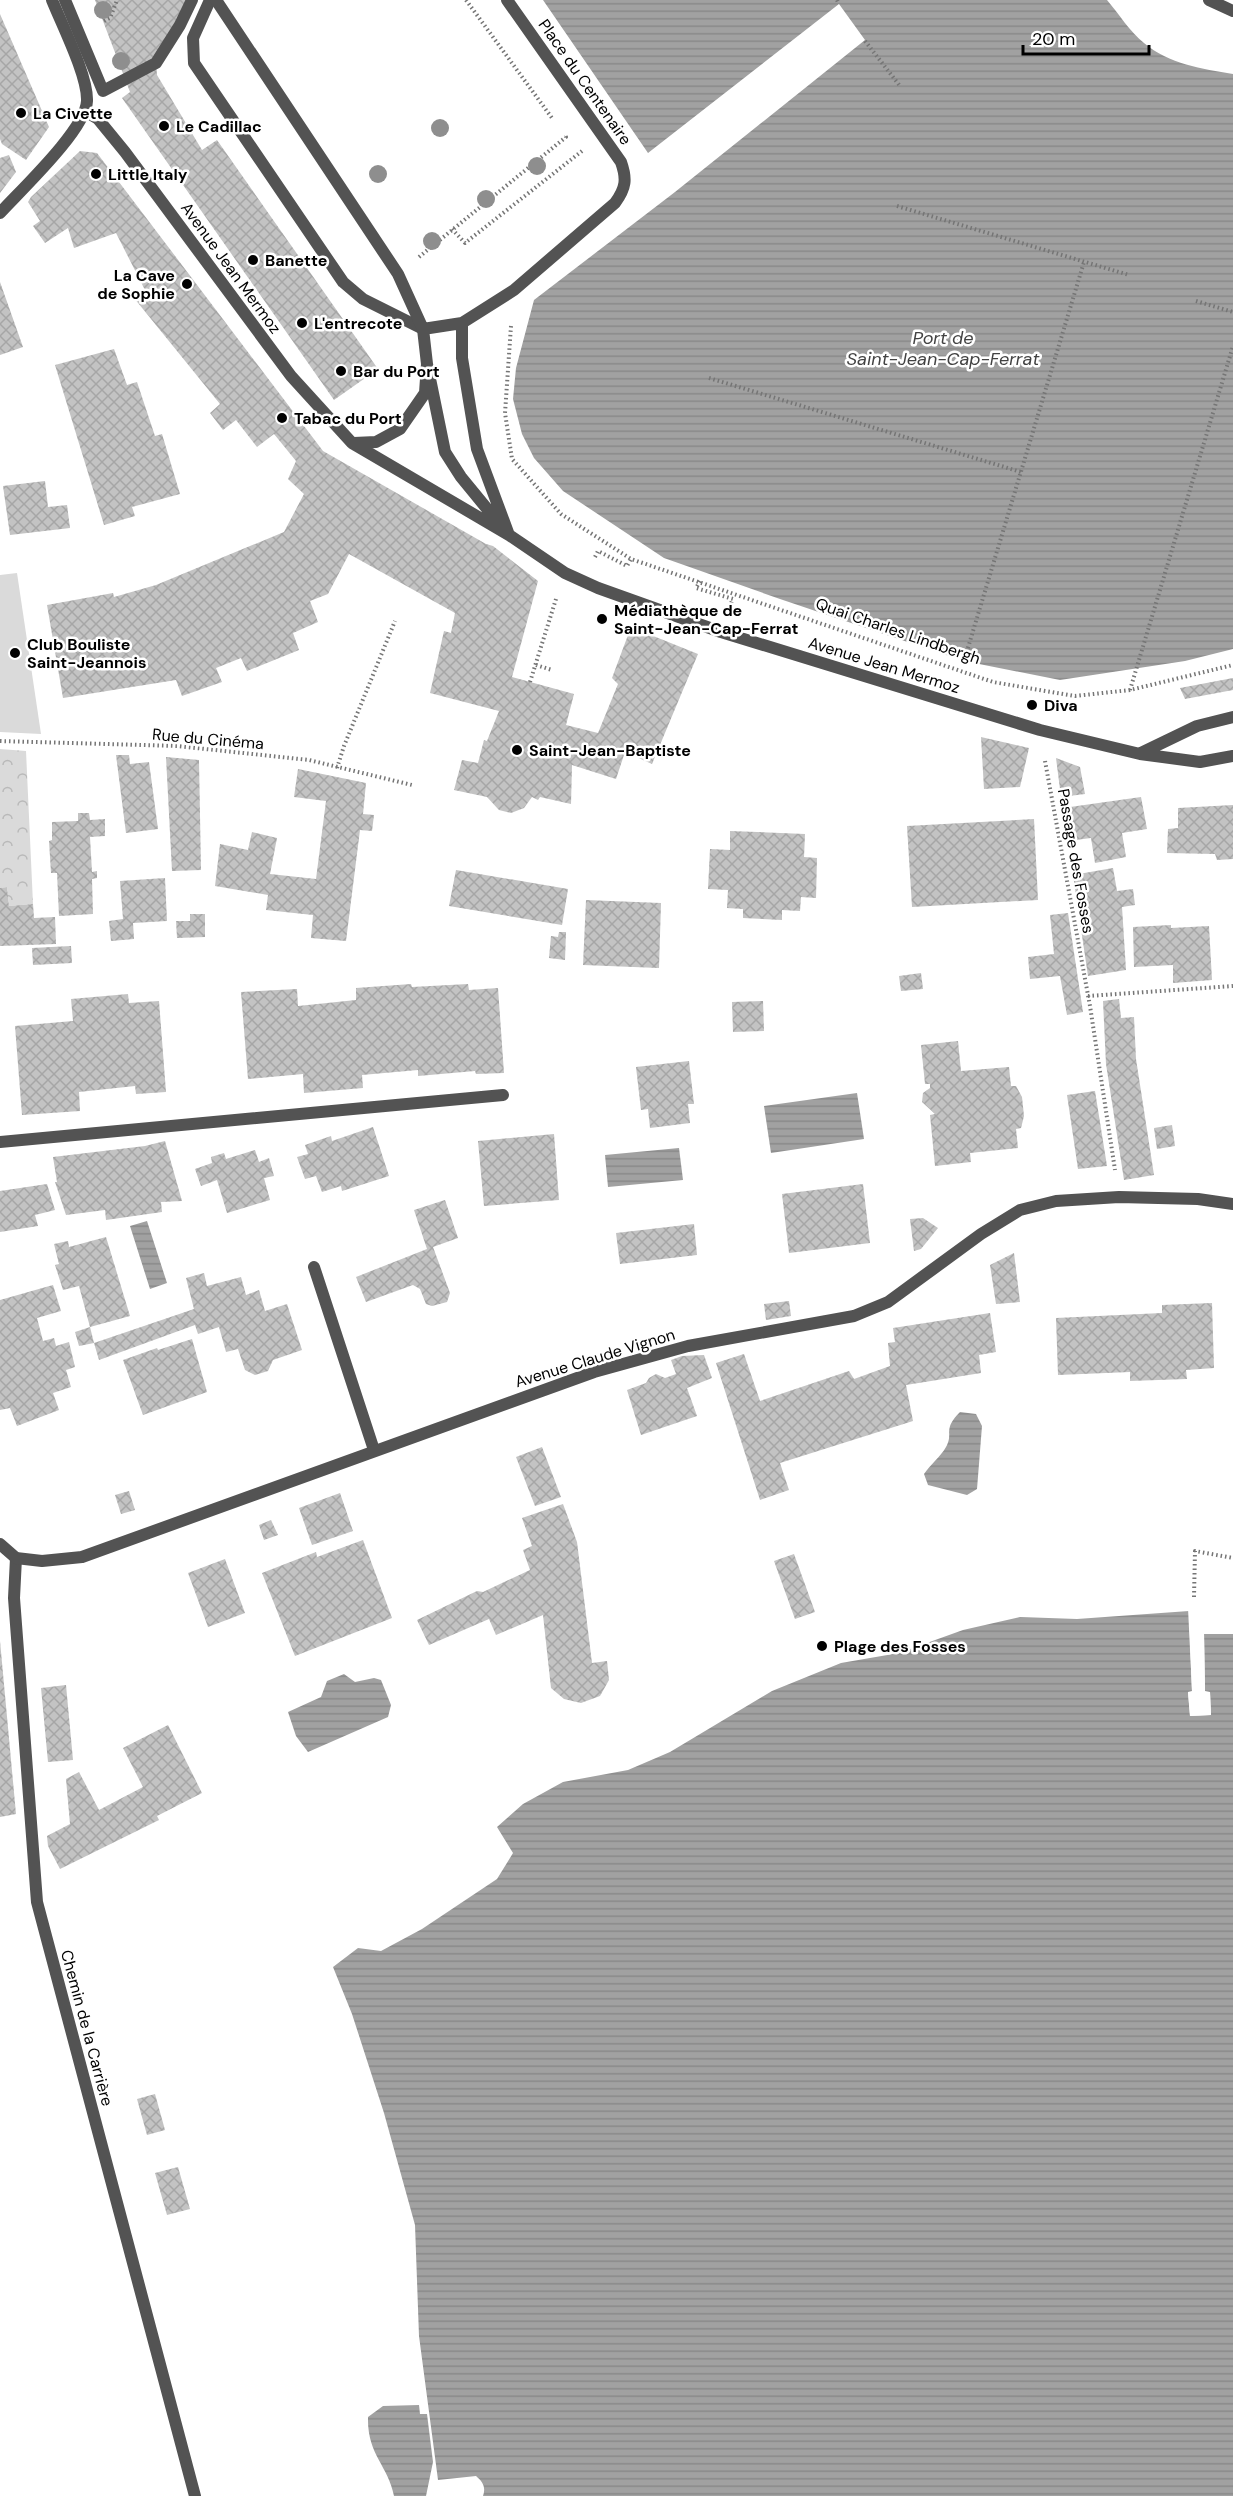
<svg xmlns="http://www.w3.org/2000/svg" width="1233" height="2496" font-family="'DM Sans',sans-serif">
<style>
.grass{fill:#dadada}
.park{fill:url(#park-crowns)}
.water{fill:url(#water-rules)}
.pier{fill:#fff}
.building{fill:url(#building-cross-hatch)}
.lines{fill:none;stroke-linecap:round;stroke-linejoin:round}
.path{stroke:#757575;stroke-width:4;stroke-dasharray:1.5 3;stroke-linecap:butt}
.service{stroke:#535353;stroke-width:12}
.pedestrian{stroke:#535353;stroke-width:12}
.minor{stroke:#535353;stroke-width:12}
.tree{fill:#8e8e8e}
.poi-dot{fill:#000;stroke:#fff;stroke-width:2}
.labels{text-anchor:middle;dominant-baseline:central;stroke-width:5;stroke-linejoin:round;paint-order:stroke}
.street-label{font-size:16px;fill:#000;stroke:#fff}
.poi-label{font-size:16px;font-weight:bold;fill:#000;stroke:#fff;text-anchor:start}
.water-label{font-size:18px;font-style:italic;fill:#424242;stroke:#fff}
</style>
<defs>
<pattern id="park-crowns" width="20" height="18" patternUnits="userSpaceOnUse" patternTransform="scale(1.5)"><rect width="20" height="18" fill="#dadada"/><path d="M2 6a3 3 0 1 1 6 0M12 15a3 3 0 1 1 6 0" fill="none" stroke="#b9b9b9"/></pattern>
<pattern id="water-rules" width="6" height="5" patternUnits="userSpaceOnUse" patternTransform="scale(1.5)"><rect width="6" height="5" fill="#a1a1a1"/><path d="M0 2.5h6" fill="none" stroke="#898989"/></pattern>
<pattern id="building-cross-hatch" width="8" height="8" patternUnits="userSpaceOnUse" patternTransform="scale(1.5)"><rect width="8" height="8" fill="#c3c3c3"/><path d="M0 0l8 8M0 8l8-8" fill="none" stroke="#a6a6a6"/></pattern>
</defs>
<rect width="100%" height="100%" fill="#fff"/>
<path class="grass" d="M17 573 41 734 0 732V575Z"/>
<path class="park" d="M0 749 26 751 33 904 9 906 7 887 0 888Z"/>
<path class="water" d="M543 0H1107C1119 14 1130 32 1144 43 1169 64 1202 69 1233 74V649L1185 661 1060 680 964 661 780 599 664 558 563 491 534 458 522 434 513 399 516 368 534 300 675 192 865 40 839 4 648 153Z
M857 1093 864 1139 771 1153 764 1106Z
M679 1148 683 1180 608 1187 605 1155Z
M147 1221 167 1283 150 1289 130 1226Z
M960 1412 976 1414 982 1426 977 1489 967 1495 928 1485 924 1474C930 1465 941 1456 946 1447 954 1433 942 1430 960 1412Z
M1189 1611 1192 1692H1188L1190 1716 1211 1715 1210 1692H1205L1204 1634H1233V2496H483C486 2487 483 2482 476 2476L438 2480 419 2336 415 2225 384 2113 352 2014 333 1967 358 1948 381 1951 422 1929 497 1879 513 1853 497 1827 523 1804 563 1782 628 1770 670 1752 772 1691 841 1663 899 1653 963 1630 1020 1617 1077 1619Z
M344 1674 355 1682 374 1678 381 1680 391 1705 388 1717 308 1752 296 1736 288 1712 321 1697 327 1681Z
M419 2405 420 2414H427L433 2462 426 2496H394C388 2465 367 2455 368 2417L383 2406Z"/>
<path class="pier" d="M1188 1608 1192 1611 1195 1692 1191 1695 1192 1713H1208L1207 1695 1202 1692 1201 1634 1204 1631 1205 1691 1210 1692 1211 1715 1190 1716 1188 1692 1192 1691Z"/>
<path class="building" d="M95 0H192L156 63 157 75 202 150 217 140 378 369 334 400 122 98 130 92Z
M0 14 49 127 26 160 2 144 0 139Z
M80 151 97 153 323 451 486 544 493 546 538 581 512 677 574 694 566 725 598 733 618 684 612 678 631 627 698 654 652 764 625 752 616 779 572 765 571 804 540 797 538 800 532 797 524 808 511 813 499 810 487 797 454 790 462 760 478 763 484 740 487 741 499 711 430 693 444 631 451 633 455 613 349 554 328 594 310 601 318 622 293 633 299 650 247 671 241 658 216 668 222 682 182 696 176 680 63 698 47 605 113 593 114 597 156 585 284 532 304 494 288 479 296 461 274 434 257 447 236 420 223 430 210 413 220 404 134 298 145 290 116 233 74 248 68 228 45 243 33 226 40 221 28 202 31 197Z
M9 155 16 172 0 193V158Z
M0 282 23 347 0 355Z
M114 349 127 385 137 382 155 436 162 434 180 494 132 507 135 516 104 525 55 365Z
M45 481 48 507 67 505 70 528 10 535 3 486Z
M1233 678V690L1185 699 1180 688Z
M981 737 1029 748 1020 787 984 789Z
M116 755H129L130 764 149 762 158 829 126 833Z
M166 757 199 760 201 870 172 871Z
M1056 758 1080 767 1085 794 1061 797Z
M298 769 366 783 363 814 374 815 372 831 360 830 346 941 311 938 313 915 266 910 268 895 215 886 220 844 248 850 252 832 277 838 270 874 316 879 326 801 294 797Z
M1141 797 1147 829 1122 833 1126 857 1095 863 1091 838 1068 841 1063 808Z
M1233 805V859L1217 860 1215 854 1167 853 1168 829 1178 828V808Z
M78 813H89L90 820 105 819V836L90 837 92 872 97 871V878L92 879 93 914 59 916 57 873H51L49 841 52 840V822L78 821Z
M1034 819 1038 900 912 907 907 826Z
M730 831 805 834 804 857 817 858 816 898 801 897 800 911 782 910V920L743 918V909L727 908 728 890 708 889 710 849 730 850Z
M1113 868 1117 891 1133 889 1135 905 1122 907 1126 970 1088 976 1073 875Z
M456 870 568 889 562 925 449 906Z
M165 878 167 921 133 923 134 939 111 941 109 921 123 919 120 881Z
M7 887 9 906 33 904 34 918 55 917 56 944 0 946V888Z
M586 900 661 903 659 968 583 965Z
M1068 913 1083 1012 1067 1015 1060 976 1030 979 1028 957 1054 954 1050 915Z
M190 914H205V937L177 938 176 921H190Z
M1171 925V928L1209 926 1212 980 1173 983V965L1134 967 1133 927Z
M559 932H566L565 960 549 958 551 936 558 937Z
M71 946 72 963 33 965 32 948Z
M921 973 923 989 901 991 899 976Z
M411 984 412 987 468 984 469 990 498 988 504 1073 476 1074 475 1071 418 1076V1070L362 1075 363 1088 304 1093 303 1074 248 1079 241 992 297 989 298 1006 356 1000V988Z
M128 994 129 1003 159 1001 166 1092 136 1094 135 1086 79 1092 80 1111 22 1115 15 1026 73 1021 71 999Z
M1119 999 1121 1018 1134 1017 1136 1059 1154 1175 1124 1180 1106 1064 1103 1001Z
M763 1001 764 1031 733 1032 732 1002Z
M958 1041 961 1071 1009 1067 1011 1086H1016L1022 1097 1024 1116 1021 1128 1016 1129 1018 1148 970 1153 971 1162 935 1166 930 1115 935 1114 922 1102 923 1093 930 1088V1084H925L921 1045Z
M689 1061 694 1104H688L690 1123 650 1128 648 1109 641 1110 636 1067Z
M1095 1091 1107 1166 1078 1169 1067 1095Z
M1172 1125 1175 1146 1157 1149 1154 1128Z
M373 1127 389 1176 342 1191 341 1186 322 1192 316 1176 305 1179 297 1157 308 1154 305 1145 331 1136 332 1141Z
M554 1134 559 1200 484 1206 478 1141Z
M165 1141 182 1201 161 1202 162 1212 106 1220 105 1210 66 1215 55 1182H57L53 1157 145 1146Z
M255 1150 259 1162 269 1158 274 1176 264 1178 270 1200 227 1213 217 1180 201 1186 195 1169 212 1163 211 1157 224 1153 226 1159Z
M47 1184 55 1210 35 1215 38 1226 0 1232V1191Z
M863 1184 870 1243 789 1253 782 1194Z
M445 1200 458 1238 433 1247 450 1293 447 1302 432 1306 426 1304 420 1289 413 1285 366 1302 356 1277 427 1249 414 1210Z
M923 1218 938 1228 921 1249 914 1251 910 1219Z
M694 1224 697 1255 620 1264 616 1233Z
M106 1237 130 1316 90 1327 79 1286 63 1290 55 1265 59 1264 54 1244 68 1241 69 1247Z
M1014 1253 1020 1302 996 1304 990 1265Z
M204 1273 207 1286 241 1277 246 1295 259 1290 265 1311 287 1304 302 1350 273 1360 268 1371 255 1375 245 1370 238 1349 226 1352 219 1327 198 1334 195 1325 99 1360 94 1343 194 1309 186 1278Z
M53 1285 61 1311 37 1318 43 1341 54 1338 56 1346 69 1342 75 1367 66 1370 71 1387 53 1393 59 1410 17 1426 10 1408 0 1410V1300Z
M789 1301 791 1316 766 1320 764 1304Z
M1212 1303 1214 1368 1186 1370 1187 1379 1130 1381V1372L1058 1375 1056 1318 1162 1313V1305Z
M990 1313 996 1352 979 1355 981 1373 906 1385 913 1421 780 1463 789 1490 760 1500 716 1363 744 1354 760 1401 849 1371 854 1379 890 1366 888 1343 895 1342 893 1328Z
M90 1327 94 1343 79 1346 75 1332Z
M192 1339 207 1392 143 1415 123 1360 157 1348 158 1350Z
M704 1355 712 1378 687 1388 697 1416 641 1435 627 1390 646 1383 649 1378 656 1374 665 1378 676 1374 671 1360 682 1356Z
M542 1447 561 1497 535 1506 516 1457Z
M129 1491 135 1510 121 1514 115 1495Z
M340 1493 353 1531 312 1545 299 1508Z
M563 1504 577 1542 592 1663 607 1661 609 1680 600 1696 581 1703 564 1699 551 1688 543 1615 496 1635 489 1619 429 1645 417 1620 477 1591 483 1592 530 1570 523 1550 532 1546 522 1518Z
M271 1520 278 1535 264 1540 259 1525Z
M363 1540 392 1618 295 1656 262 1573 316 1552 317 1557Z
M794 1554 815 1612 795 1619 774 1561Z
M225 1559 245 1613 208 1627 188 1573Z
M0 1641 16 1814 0 1817Z
M66 1685 73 1760 48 1762 41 1688Z
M168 1725 202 1793 157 1816 159 1820 60 1869 48 1846 47 1836 70 1824 66 1779 79 1772 99 1810 143 1787 123 1748Z
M155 2094 165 2130 147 2135 137 2099Z
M178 2167 190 2209 167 2215 155 2173Z"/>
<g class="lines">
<path class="path" d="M466 0 552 118
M837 0 839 4
M104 21 110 18 117 0
M865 41 900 86
M897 206 1129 275
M452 229 465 243 582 151
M419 257 566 137 564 134
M1196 301 1233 312
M511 326 505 413 512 459 561 514 631 559 993 682 1075 696 1130 690 1233 665
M709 378 1021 472
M595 557 598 551 627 566 631 559
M700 581 696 588 733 599 730 605
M964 661 1084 262
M536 665 552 670
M530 682 556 599
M1130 690 1233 346
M0 741 177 746 309 760 412 785
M1045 761 1090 1006 1115 1170
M337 768 344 746 395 621
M1088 996 1233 986
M1194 1597 1195 1551 1233 1558"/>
<path class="service" d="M210 0 193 38 194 63 343 282 363 299 423 329
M1209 0 1233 11
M0 1142 503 1095
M314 1267 374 1450
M16 1558 14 1598 37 1902 195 2496"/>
<path class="pedestrian" d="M65 0 103 91 156 63 180 25 192 0"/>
<path class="minor" d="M216 0 398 274 423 329 462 323
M507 0 621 162C627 179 626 188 615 203L514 290 462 323V358L477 449 509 535
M85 111 98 119 125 152 291 376 352 443 509 535 565 573 598 588 721 632 1040 730 1140 754 1200 762 1233 756
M0 213C21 190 86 129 87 101 88 76 62 25 52 0
M427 364 445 452 461 477 502 527
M354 443 376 442 400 429 425 393 427 364 423 329
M1141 753 1197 726 1233 717
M0 1544 16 1558 42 1561 82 1557 594 1372 688 1346 854 1316 888 1302 981 1234 1020 1210 1056 1201 1119 1197 1198 1199 1233 1204"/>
</g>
<g class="tree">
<circle cx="103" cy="10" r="9"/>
<circle cx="121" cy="61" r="9"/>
<circle cx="440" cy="128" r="9"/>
<circle cx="537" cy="166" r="9"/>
<circle cx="378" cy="174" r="9"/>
<circle cx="486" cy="199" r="9"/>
<circle cx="432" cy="241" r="9"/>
</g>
<g class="poi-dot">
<circle cx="21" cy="113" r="6"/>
<circle cx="164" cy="126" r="6"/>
<circle cx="96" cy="174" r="6"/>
<circle cx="253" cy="260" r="6"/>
<circle cx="187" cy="284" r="6"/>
<circle cx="302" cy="323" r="6"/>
<circle cx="341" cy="371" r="6"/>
<circle cx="282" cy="418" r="6"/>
<circle cx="602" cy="619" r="6"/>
<circle cx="15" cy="653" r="6"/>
<circle cx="1032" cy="705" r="6"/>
<circle cx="517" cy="750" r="6"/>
<circle cx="822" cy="1646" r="6"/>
</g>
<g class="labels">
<g class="street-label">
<text transform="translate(585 82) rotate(55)">Place du Centenaire</text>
<text transform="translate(231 268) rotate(54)">Avenue Jean Mermoz</text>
<text transform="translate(898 631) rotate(19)">Quai Charles Lindbergh</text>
<text transform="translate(884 665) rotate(17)">Avenue Jean Mermoz</text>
<text transform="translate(208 739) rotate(5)">Rue du Cinéma</text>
<text transform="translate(1076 861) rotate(80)">Passage des Fosses</text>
<text transform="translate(595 1358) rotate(-17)">Avenue Claude Vignon</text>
<text transform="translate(87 2028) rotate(75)">Chemin de la Carrière</text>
</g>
<g class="poi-label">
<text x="33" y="113">La Civette</text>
<text x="176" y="126">Le Cadillac</text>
<text x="108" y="174">Little Italy</text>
<text x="265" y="260">Banette</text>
<text x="175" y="275" text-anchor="end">La Cave<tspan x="175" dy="18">de Sophie</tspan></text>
<text x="314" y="323">L'entrecote</text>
<text x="353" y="371">Bar du Port</text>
<text x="294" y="418">Tabac du Port</text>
<text x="614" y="610">Médiathèque de<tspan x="614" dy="18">Saint-Jean-Cap-Ferrat</tspan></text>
<text x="27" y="644">Club Bouliste<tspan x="27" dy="18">Saint-Jeannois</tspan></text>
<text x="1044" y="705">Diva</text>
<text x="529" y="750">Saint-Jean-Baptiste</text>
<text x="834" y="1646">Plage des Fosses</text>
</g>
<g class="water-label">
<text x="943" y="338">Port de<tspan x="943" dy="21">Saint-Jean-Cap-Ferrat</tspan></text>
</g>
</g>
<path d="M1023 45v9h126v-9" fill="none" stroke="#000000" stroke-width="3"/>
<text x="1032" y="45" font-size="18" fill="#000000" stroke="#ffffff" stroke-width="4.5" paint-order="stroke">20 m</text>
</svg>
